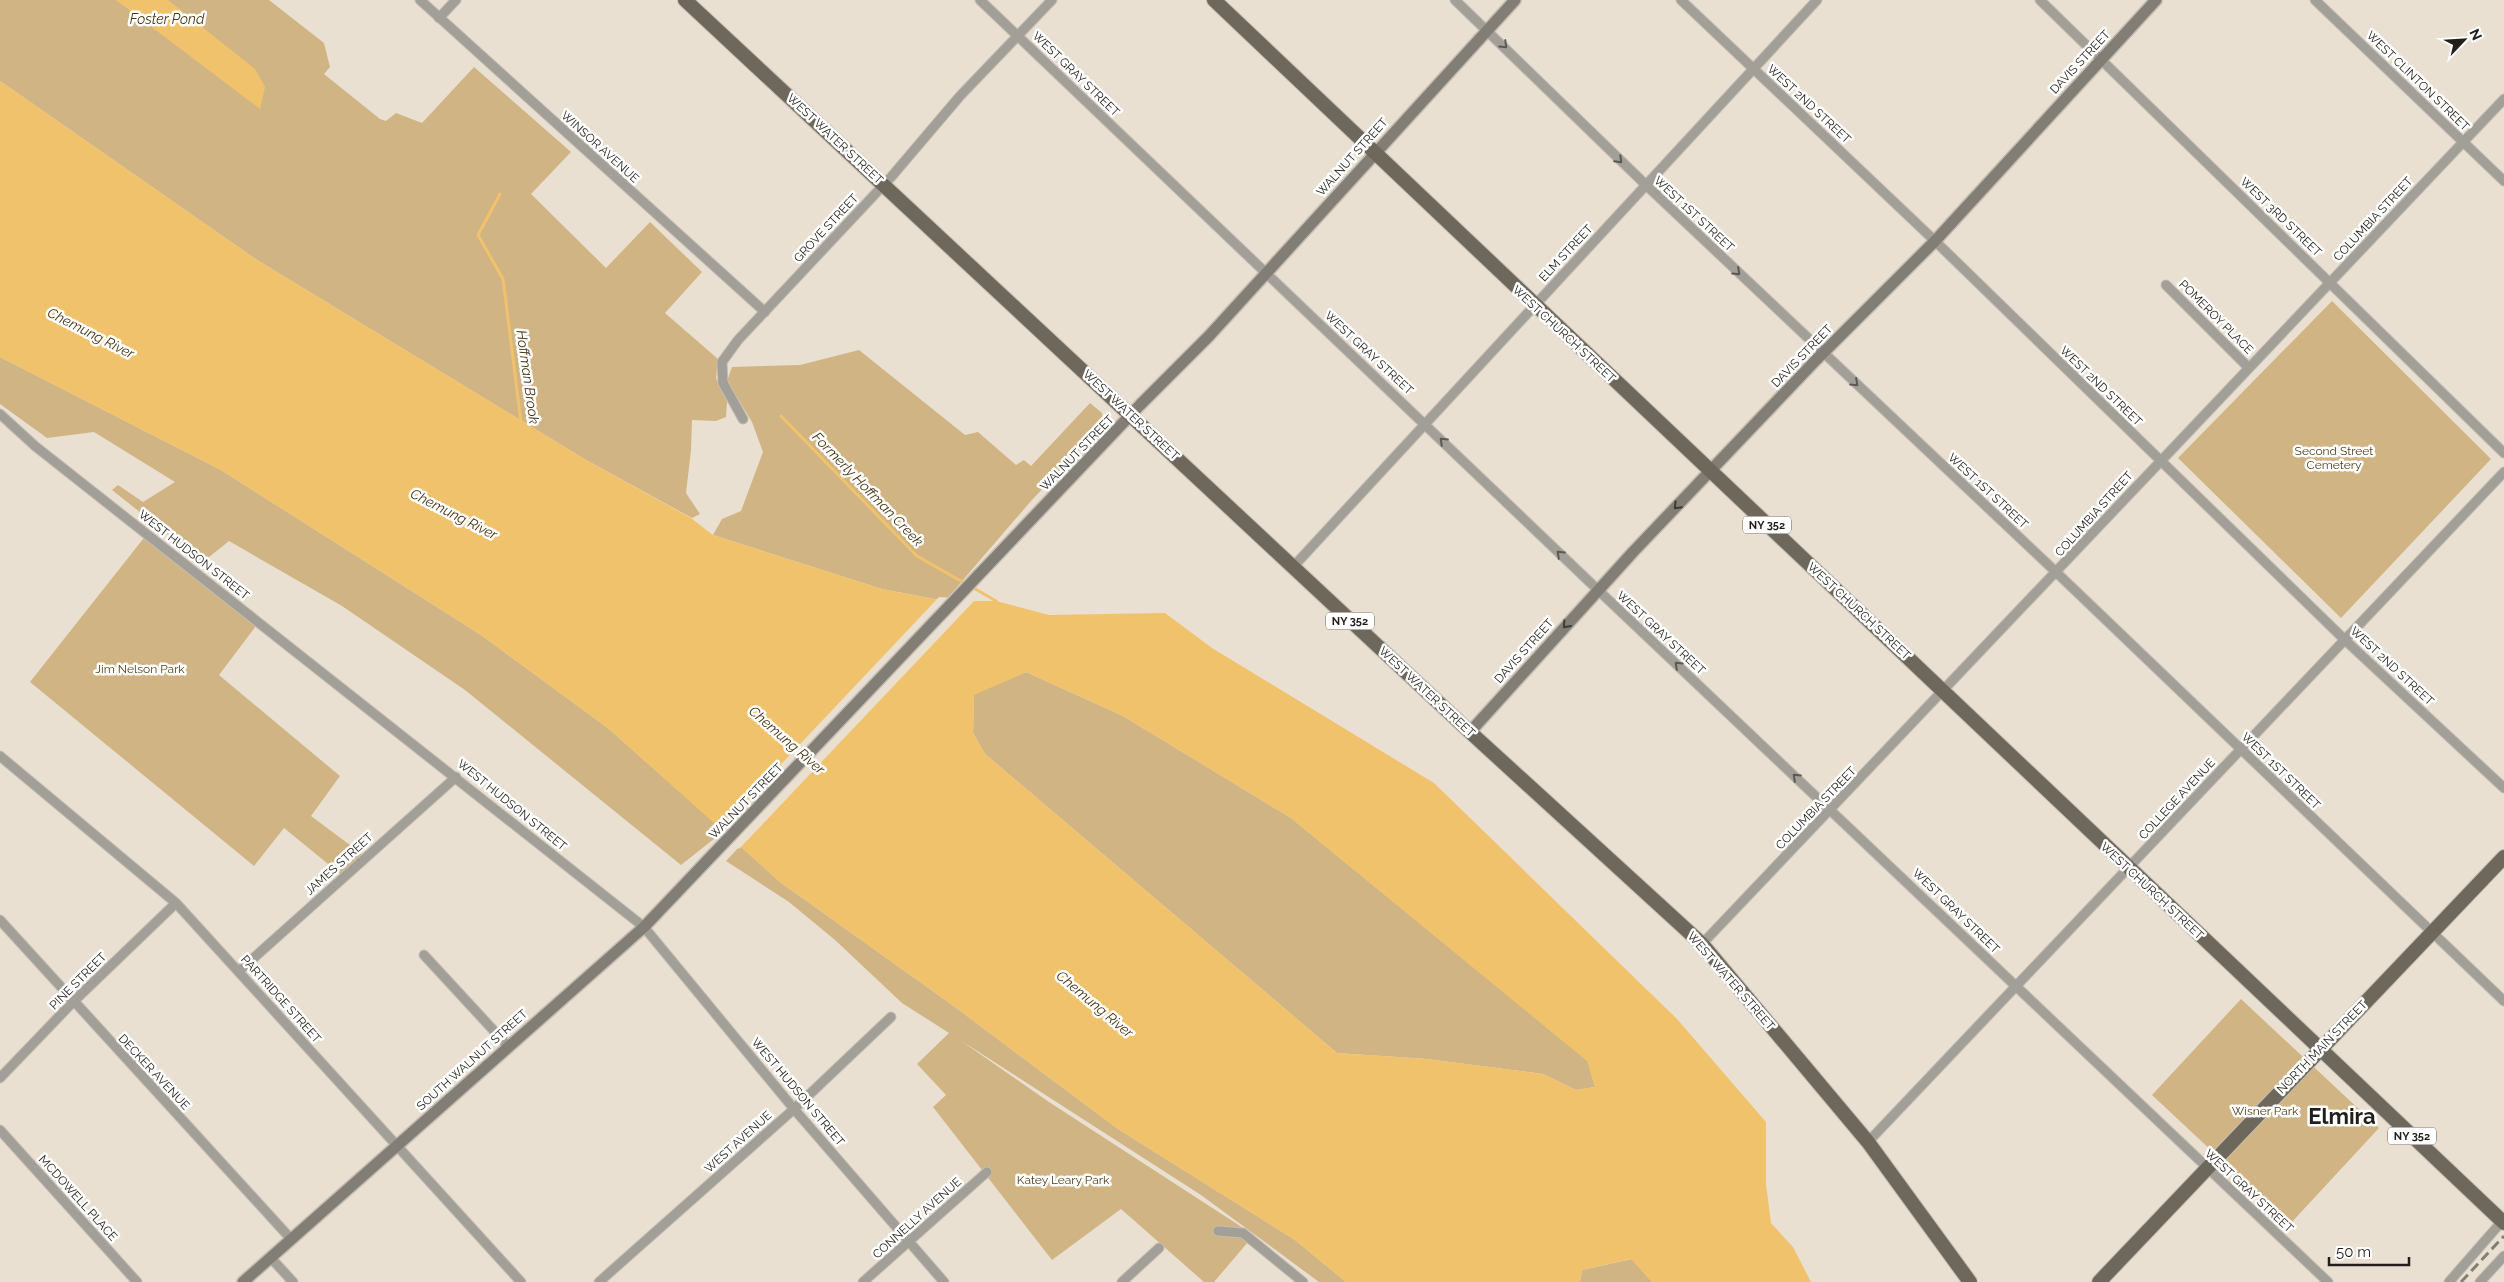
<svg xmlns="http://www.w3.org/2000/svg" width="2504" height="1282" font-family="Raleway,sans-serif">
<style>
.green{fill:#d1b484}
.water{fill:#f1c26c;fill-rule:evenodd}
.pier{fill:#e9e0d2}
.lines{fill:none;stroke-linecap:round;stroke-linejoin:round}
.stream{stroke:#f1c26c;stroke-width:3}
.street-casing{stroke:#c5bdb1;stroke-width:11}
.secondary-casing{stroke:#c5bdb1;stroke-width:14}
.primary-casing{stroke:#c5bdb1;stroke-width:16}
.street{stroke:#a29e98;stroke-width:9}
.secondary{stroke:#837e75;stroke-width:11}
.primary{stroke:#6d675c;stroke-width:14}
.rail{stroke:#847e75;stroke-width:3;stroke-dasharray:10 5;stroke-linecap:butt}
.oneway{stroke:#5c5853}
.oneway2{stroke:#3f3c35}
.labels{text-anchor:middle;dominant-baseline:central;stroke-width:5;stroke-linejoin:round;paint-order:stroke}
.shield{fill:#fff;stroke:#64625f;stroke-width:1}
.shield-label{font-size:11px;font-weight:bold;fill:#221f1a}
.street-label{font-size:12px;fill:#221f1a;stroke:#fff}
.park-label{font-size:12px;fill:#513e19;stroke:#fff}
.water-label{font-size:14px;font-style:italic;fill:#48340f;stroke:#fff}
.town-label{font-size:22px;font-weight:bold;fill:#221f1a;stroke:#fff}
</style>
<rect width="100%" height="100%" fill="#e9e0d2"/>
<path class="green" d="M0 0H269L324 43 330 67 324 74 380 119 386 121 396 113 422 123 474 67 571 152 531 194 606 268 650 222 702 272 665 313 718 359 716 378 727 402 726 417 716 421 692 420 691 450 686 493 700 514 692 518 586 460 257 260 0 81Z
M2332 301 2491 459 2341 618 2178 458Z
M859 350 965 435 978 432 1016 465 1024 460 1031 466 1090 403 1102 413 1103 425 1031 501 945 601 882 589 713 535 722 519 741 511 763 452 752 422 727 381 732 367 800 365Z
M0 357 221 470 481 635 609 729 724 831 681 865 465 690 342 606 229 541 203 562 112 490 118 485 143 502 175 482 94 432 47 438 0 404Z
M147 534 259 622 219 675 340 776 311 816 366 857 344 877 284 828 254 866 30 682Z
M1026 672 1123 716 1291 818 1588 1061 1595 1087 1576 1090 1543 1074 1427 1059 1337 1053 985 754 973 733 974 694Z
M740 846 780 882 955 1007 1118 1129 1295 1240 1346 1282H1319L1201 1195 960 1040 1049 1102 1254 1235 1214 1282H1204L1121 1209 1052 1260 933 1107 946 1095 917 1064 949 1033 902 1003 835 940 789 902 726 861Z
M2241 999 2379 1128 2290 1224 2152 1095Z
M1632 1259 1652 1282H1580L1582 1270Z"/>
<path class="water" d="M116 0H168L255 69 265 87 260 109Z
M0 81 257 260 586 460 691 518 713 535 882 589 945 601H996L1049 615 1165 613 1212 648 1434 783 1677 1019 1766 1122V1184L1771 1223 1793 1247 1811 1282H1652L1631 1259 1582 1270 1580 1282H1346L1295 1240 1118 1129 955 1007 780 882 609 729 481 635 221 470 0 357ZM1026 672 1123 716 1291 818 1587 1061 1595 1087 1576 1090 1543 1074 1427 1059 1337 1053 985 754 973 733 974 695Z"/>
<path class="pier" d="M939 597 976 599 739 849 719 830Z"/>
<g class="lines">
<path class="stream" d="M500 194 478 235 503 279 521 422
M781 416 917 556 966 584
M972 587 996 601"/>
<defs>
<path id="street" d="M420 0 765 312
M980 0 1598 590 2328 1282
M1455 0 1646 185 2057 573 2504 1001
M1681 0 1935 241 2345 640 2504 788
M2040 0 2504 453
M2315 0 2504 181
M439 18 456 0
M2166 285 2248 367
M0 414 35 446 644 927 794 1109 944 1282
M743 419 723 383 722 362 738 340 892 176 960 96 1052 0
M1293 567 1817 0
M0 756 176 903 521 1282
M0 920 291 1239
M1702 944C1971 664 2236 380 2504 99
M424 955 508 1046
M239 971 456 777
M0 1078 73 1002 176 903
M0 1130 137 1282
M1868 1142 2504 472
M1218 1231 1243 1233 1303 1282
M271 1258 293 1282
M599 1282 794 1109 891 1017
M863 1282 987 1172
M1122 1282 1159 1248
M2449 1282 2504 1219
M2480 1282 2504 1256"/>
<path id="secondary" d="M1470 732 1633 552 1816 360 1935 241 2156 0
M243 1282 644 927 1140 405 1209 336 1515 0"/>
<path id="primary" d="M685 0 1470 732 1702 944 1868 1142 1970 1282
M1214 0 2504 1223
M2099 1282 2504 857"/>
</defs>
<use href="#street" class="street-casing"/>
<use href="#secondary" class="secondary-casing"/>
<use href="#primary" class="primary-casing"/>
<use href="#street" class="street"/>
<use href="#secondary" class="secondary"/>
<use href="#primary" class="primary"/>
<path class="rail" d="M2461 1282 2504 1236"/>
</g>
<defs><path id="oneway-chevron" d="M-2-3.5L2.5 0L-2 3.5" fill="none" stroke-width="1.6" stroke-linecap="round" stroke-linejoin="round" transform="scale(1.25)"/></defs>
<g class="oneway">
<use href="#oneway-chevron" transform="translate(1504 45) rotate(44)"/>
<use href="#oneway-chevron" transform="translate(1619 160) rotate(45)"/>
<use href="#oneway-chevron" transform="translate(1737 272) rotate(43)"/>
<use href="#oneway-chevron" transform="translate(1855 383) rotate(43)"/>
<use href="#oneway-chevron" transform="translate(1443 441) rotate(-136)"/>
<use href="#oneway-chevron" transform="translate(1560 554) rotate(-136)"/>
<use href="#oneway-chevron" transform="translate(1678 665) rotate(-137)"/>
<use href="#oneway-chevron" transform="translate(1796 777) rotate(-137)"/>
</g>
<g class="oneway2">
<use href="#oneway-chevron" transform="translate(1677 506) rotate(134)"/>
<use href="#oneway-chevron" transform="translate(1566 625) rotate(132)"/>
</g>
<g class="labels">
<g class="shield">
<rect x="1743" y="516.5" width="48" height="17" rx="4"/>
<rect x="1326" y="612.5" width="48" height="17" rx="4"/>
<rect x="2388" y="1127.5" width="48" height="17" rx="4"/>
</g>
<g class="shield-label">
<text x="1767" y="525">NY 352</text>
<text x="1350" y="621">NY 352</text>
<text x="2412" y="1136">NY 352</text>
</g>
<g class="street-label">
<text transform="translate(2080 62) rotate(-47)">DAVIS STREET</text>
<text transform="translate(1076 74) rotate(44)">WEST GRAY STREET</text>
<text transform="translate(2418 81) rotate(44)">WEST CLINTON STREET</text>
<text transform="translate(1809 104) rotate(43)">WEST 2ND STREET</text>
<text transform="translate(835 139) rotate(43)">WEST WATER STREET</text>
<text transform="translate(600 147) rotate(42)">WINSOR AVENUE</text>
<text transform="translate(1352 157) rotate(-48)">WALNUT STREET</text>
<text transform="translate(1694 214) rotate(43)">WEST 1ST STREET</text>
<text transform="translate(2281 217) rotate(44)">WEST 3RD STREET</text>
<text transform="translate(2373 219) rotate(-47)">COLUMBIA STREET</text>
<text transform="translate(826 228) rotate(-47)">GROVE STREET</text>
<text transform="translate(1566 253) rotate(-47)">ELM STREET</text>
<text transform="translate(2216 317) rotate(45)">POMEROY PLACE</text>
<text transform="translate(1564 334) rotate(43)">WEST CHURCH STREET</text>
<text transform="translate(1369 353) rotate(43)">WEST GRAY STREET</text>
<text transform="translate(1802 356) rotate(-46)">DAVIS STREET</text>
<text transform="translate(2101 386) rotate(44)">WEST 2ND STREET</text>
<text transform="translate(1131 415) rotate(43)">WEST WATER STREET</text>
<text transform="translate(1077 453) rotate(-46)">WALNUT STREET</text>
<text transform="translate(1988 491) rotate(43)">WEST 1ST STREET</text>
<text transform="translate(2094 514) rotate(-48)">COLUMBIA STREET</text>
<text transform="translate(194 555) rotate(38)">WEST HUDSON STREET</text>
<text transform="translate(1859 611) rotate(43)">WEST CHURCH STREET</text>
<text transform="translate(1661 633) rotate(43)">WEST GRAY STREET</text>
<text transform="translate(1524 651) rotate(-48)">DAVIS STREET</text>
<text transform="translate(2392 666) rotate(43)">WEST 2ND STREET</text>
<text transform="translate(1427 692) rotate(43)">WEST WATER STREET</text>
<text transform="translate(2281 771) rotate(44)">WEST 1ST STREET</text>
<text transform="translate(2177 799) rotate(-47)">COLLEGE AVENUE</text>
<text transform="translate(746 801) rotate(-46)">WALNUT STREET</text>
<text transform="translate(512 805) rotate(39)">WEST HUDSON STREET</text>
<text transform="translate(1816 808) rotate(-46)">COLUMBIA STREET</text>
<text transform="translate(339 864) rotate(-42)">JAMES STREET</text>
<text transform="translate(2152 891) rotate(43)">WEST CHURCH STREET</text>
<text transform="translate(1956 911) rotate(44)">WEST GRAY STREET</text>
<text transform="translate(78 981) rotate(-45)">PINE STREET</text>
<text transform="translate(1731 981) rotate(49)">WEST WATER STREET</text>
<text transform="translate(281 999) rotate(48)">PARTRIDGE STREET</text>
<text transform="translate(2322 1047) rotate(-46)">NORTH MAIN STREET</text>
<text transform="translate(472 1060) rotate(-42)">SOUTH WALNUT STREET</text>
<text transform="translate(154 1072) rotate(47)">DECKER AVENUE</text>
<text transform="translate(798 1092) rotate(50)">WEST HUDSON STREET</text>
<text transform="translate(738 1142) rotate(-42)">WEST AVENUE</text>
<text transform="translate(2249 1191) rotate(43)">WEST GRAY STREET</text>
<text transform="translate(78 1198) rotate(48)">MCDOWELL PLACE</text>
<text transform="translate(917 1218) rotate(-42)">CONNELLY AVENUE</text>
</g>
<g class="park-label">
<text x="2334" y="451">Second Street<tspan x="2334" dy="14">Cemetery</tspan></text>
<text x="140" y="669">Jim Nelson Park</text>
<text x="2265" y="1111">Wisner Park</text>
<text x="1063" y="1180">Katey Leary Park</text>
</g>
<g class="water-label">
<text x="167" y="19">Foster Pond</text>
<text transform="translate(91 333) rotate(27)">Chemung River</text>
<text transform="translate(528 377) rotate(82)">Hoffman Brook</text>
<text transform="translate(868 489) rotate(46)">Formerly Hoffman Creek</text>
<text transform="translate(454 514) rotate(27)">Chemung River</text>
<text transform="translate(787 740) rotate(41)">Chemung River</text>
<text transform="translate(1095 1004) rotate(40)">Chemung River</text>
</g>
<g class="town-label">
<text x="2342" y="1116">Elmira</text>
</g>
</g>
<g transform="translate(2464 40) rotate(65)" stroke="#ffffff" stroke-width="4" paint-order="stroke">
<path d="M0-4L9 19L0 12L-9 19Z" fill="#221f1a"/>
<text y="-8" font-size="14" font-weight="bold" text-anchor="middle" fill="#221f1a">N</text>
</g>
<path d="M2329 1257v8h80v-8" fill="none" stroke="#221f1a" stroke-width="2.5"/>
<text x="2336" y="1257" font-size="15" fill="#221f1a" stroke="#ffffff" stroke-width="4" paint-order="stroke">50 m</text>
</svg>
